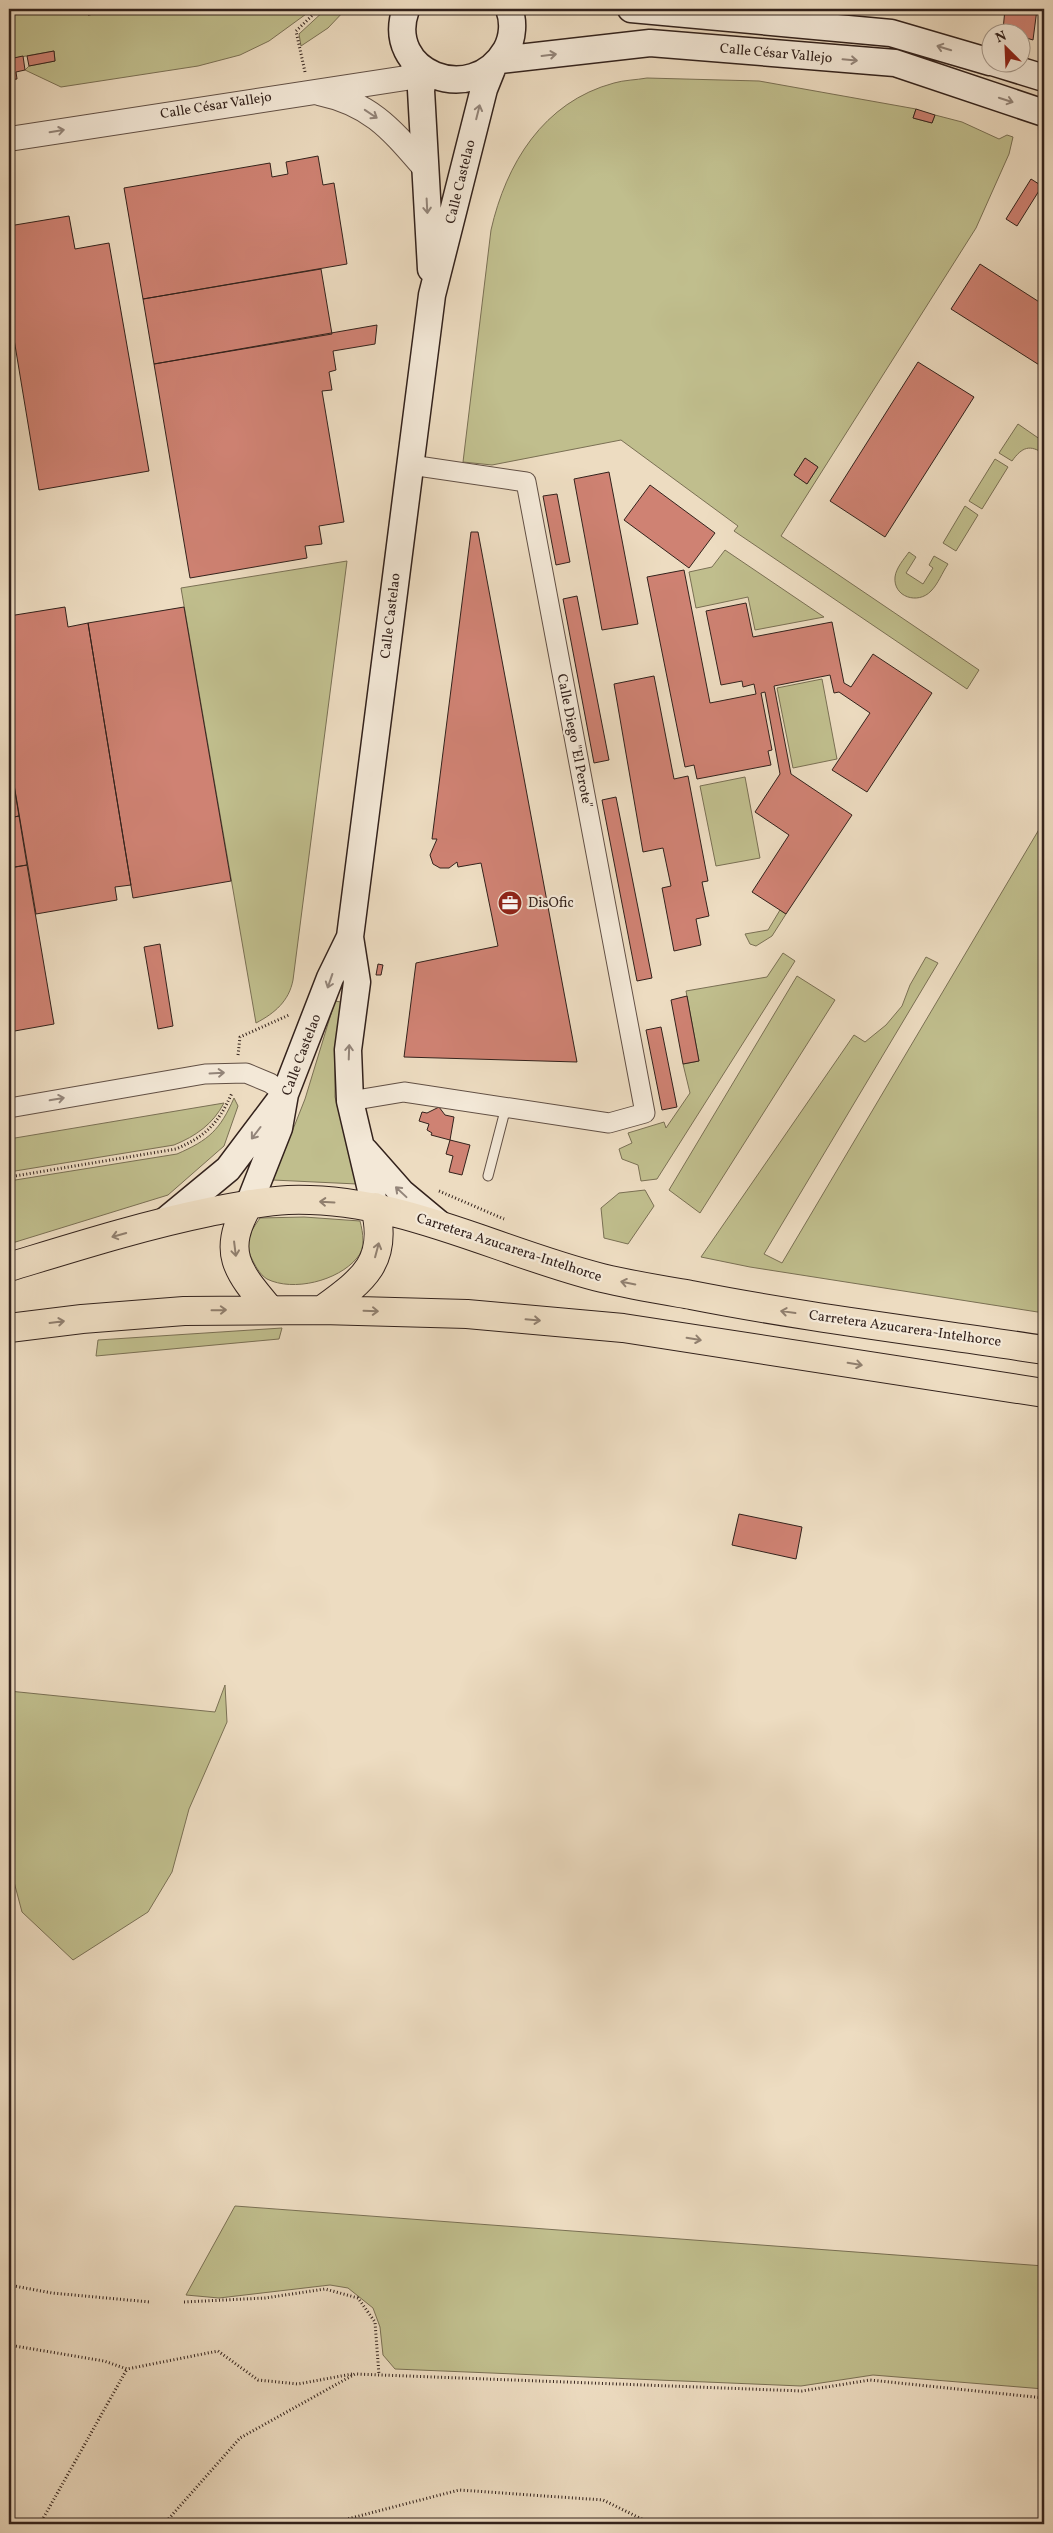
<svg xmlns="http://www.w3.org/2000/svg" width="1053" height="2533" font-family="Vollkorn,serif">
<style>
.green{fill:#c0be8d;stroke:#7a7054;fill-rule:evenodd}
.building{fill:#cf8273;stroke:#33221c}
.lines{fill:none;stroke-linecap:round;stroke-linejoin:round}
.service-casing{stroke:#625045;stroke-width:11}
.minor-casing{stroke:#625045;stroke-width:21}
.tertiary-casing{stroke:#625045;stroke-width:26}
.secondary-casing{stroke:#33221c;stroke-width:29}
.primary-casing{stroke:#33221c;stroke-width:30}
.path{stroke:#33221c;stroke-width:3;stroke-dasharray:1 2.5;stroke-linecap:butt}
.service{stroke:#f3e8d7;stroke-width:9}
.minor{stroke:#f3e8d7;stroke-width:19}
.tertiary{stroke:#f3e8d7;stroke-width:24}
.secondary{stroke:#f3e8d7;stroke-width:26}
.primary{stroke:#eddcc1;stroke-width:28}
.oneway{stroke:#93857a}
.oneway2{stroke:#907f6e}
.labels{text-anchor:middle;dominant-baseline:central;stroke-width:4.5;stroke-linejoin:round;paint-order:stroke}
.street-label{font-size:14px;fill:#33221c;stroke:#f3e8d7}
.poi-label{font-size:14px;fill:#33221c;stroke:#f3e8d7;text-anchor:start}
</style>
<rect width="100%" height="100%" fill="#eddcc1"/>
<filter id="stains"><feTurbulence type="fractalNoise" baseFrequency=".004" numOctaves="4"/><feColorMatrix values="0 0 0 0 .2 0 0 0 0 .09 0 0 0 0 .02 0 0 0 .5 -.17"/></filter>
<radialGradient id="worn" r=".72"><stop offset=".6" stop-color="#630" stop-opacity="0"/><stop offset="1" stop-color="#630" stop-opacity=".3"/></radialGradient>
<path class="green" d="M9 9H86L88 15 127 9H313L269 41 240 55 198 66 61 87 25 70 29 66 55 61 54 51 9 59Z
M326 9H346L328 28 301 46 299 34Z
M647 78 759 81 916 109 913 118 932 123 935 115 962 122 999 139 1007 135 1013 137 1009 154 976 228 781 536 979 670 967 689 734 531 738 526 621 440 492 465 463 462 491 230C506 164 543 102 614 83 624 80 636 80 647 78ZM805 458 818 467 807 484 794 475Z
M1018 424 1044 442V454C1030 444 1022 447 1012 461L999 453Z
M995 459 1008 467 982 509 969 501Z
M965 506 978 515 956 551 943 543Z
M725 550 824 617 755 630 748 597 696 608 689 572 712 567Z
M909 552 916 557 906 573 923 584 933 568 929 565 934 556 948 564C942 573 938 584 931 591 918 605 893 597 895 577 896 568 904 559 909 552Z
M347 561 293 980C289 1001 275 1013 256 1023L181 588Z
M822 679 837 759 793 768 777 688Z
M745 777 760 858 716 866 700 786Z
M1044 821V1313L750 1267 701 1257 854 1035 865 1042 886 1025 902 1006 910 985 926 957 938 963 764 1254 782 1263Z
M780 910 786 914 772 936 756 946 750 944 745 934 768 930Z
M783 953 795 961 657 1179 641 1181 638 1165 622 1159 619 1149 632 1143 628 1133 664 1122 666 1128 690 1093 683 1064 699 1061 686 991 767 977Z
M797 976 835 1000 700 1213 669 1190Z
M335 1001 341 1002 335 1052V1097L357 1184 273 1180 305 1099Z
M234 1098 238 1106 224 1146 168 1195 9 1244V1181L177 1154C209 1140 220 1130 234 1098Z
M224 1103C213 1124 196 1136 174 1145L9 1172V1139Z
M645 1190 654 1206 628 1244 604 1238 601 1208 619 1193Z
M304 1217 360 1221C363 1233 366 1248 357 1258 338 1281 293 1292 267 1279 259 1274 255 1265 251 1257 249 1253 247 1244 248 1239 250 1232 256 1224 260 1218Z
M282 1328 279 1339 96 1356 98 1340Z
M225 1685 227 1722 189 1809 172 1872 148 1912 73 1960 22 1912 9 1863V1691L215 1712Z
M235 2206 1044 2266V2389L873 2375 801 2386 395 2369 383 2355 380 2327 373 2308 348 2288 330 2285 219 2298 186 2295Z"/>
<path class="building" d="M86 9H127L88 15Z
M1005 9H1037L1033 40 1020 36V32L1003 30Z
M54 51 55 61 29 66 27 56Z
M23 56 25 70 16 72 17 79 9 80V59Z
M916 109 935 115 932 123 913 118Z
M318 156 323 185 334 183 347 264 143 299 124 188 270 163 272 177 288 174 286 162Z
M1031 179 1042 186 1017 226 1006 219Z
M69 216 75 249 109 243 149 471 39 490 12 327H9V226Z
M980 264 1044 305V368L951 309Z
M321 269 332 334 154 364 143 299Z
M377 325 375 344 333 351 336 370 329 372 332 390 322 391 344 522 319 526 322 544 305 546 307 558 190 578 154 364Z
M918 362 974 397 885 537 830 501Z
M805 458 818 467 807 484 794 475Z
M609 472 638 624 602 630 574 479Z
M650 485 715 533 689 568 624 520Z
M557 494 570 562 556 565 543 496Z
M471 532H478L577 1062 404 1057 416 963 498 946 481 863 458 867 457 862 449 868H440L433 864 430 855 437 839H432Z
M684 570 710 703 756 694 754 684 743 687 742 681 721 685 706 611 746 603 753 637 832 622 844 683 851 687 873 654 932 693 867 792 832 770 870 713 839 692 834 693 830 675 774 686 791 774 852 815 786 914 752 892 789 835 755 812 780 774 765 692 761 693 772 750 768 751 771 765 697 779 694 765 685 767 647 577Z
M577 596 609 760 594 763 563 599Z
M65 607 68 627 88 623 131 885 115 887 117 900 36 914 9 755V616Z
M184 607 231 881 133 898 88 623Z
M654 676 674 779 688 776 708 881 702 882 709 916 696 919 701 945 674 951 662 888 671 886 663 848 643 852 614 684Z
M9 768H11L19 816 9 818Z
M616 797 652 978 637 981 602 800Z
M19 816 27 865 9 868V818Z
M27 865 54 1024 9 1032V868Z
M160 944 173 1026 158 1029 144 947Z
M378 964 383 965 381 975H376Z
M687 996 699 1061 683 1064 671 1000Z
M661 1027 677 1107 662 1110 646 1030Z
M439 1107 445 1115 454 1117 450 1140 431 1135 432 1133 427 1130 429 1124 419 1121 422 1112 427 1113Z
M450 1140 470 1145 462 1175 449 1172 453 1156 446 1154Z
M739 1514 802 1527 796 1559 732 1545Z"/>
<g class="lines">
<defs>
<path id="service" d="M488 1176 506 1107"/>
<path id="minor" d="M350 1101 404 1092 609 1123 645 1113 526 482 411 465
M9 1108 205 1074 246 1073 270 1083 285 1094"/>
<path id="tertiary" d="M319 93C371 104 391 129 424 167
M9 139 406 78 421 67"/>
<path id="secondary" d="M406 9C383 73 472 108 506 50 513 38 514 21 509 9
M631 9 891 33 990 62
M500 60 650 43 895 63 1044 113
M992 62 1044 78
M425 71 421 90 431 269
M365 1151 402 1193 438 1223
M249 1204 279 1128 285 1094 330 978 350 937
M375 1207 350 1101 348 1050 357 982 350 937 432 295 484 89 492 69
M165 1221 228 1169 280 1100"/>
<path id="primary" d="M249 1204C220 1252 238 1272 270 1310
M9 1267C75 1247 141 1226 209 1212 235 1207 262 1201 288 1200 399 1196 497 1252 602 1278 631 1285 662 1290 691 1295 808 1318 927 1332 1044 1350
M322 1310C363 1280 389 1262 375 1207
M9 1328 82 1319 184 1311 322 1310 467 1314 623 1328 1044 1393"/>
</defs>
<use href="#service" class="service-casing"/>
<use href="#minor" class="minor-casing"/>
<use href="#tertiary" class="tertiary-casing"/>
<use href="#secondary" class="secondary-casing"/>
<use href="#primary" class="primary-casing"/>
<path class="path" d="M305 72 296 31 319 9
M238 1055 240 1037 289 1015
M9 1177 176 1149C206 1136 218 1124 232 1093
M439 1191 504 1219
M9 2285 52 2293 150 2302
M184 2302 265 2298 325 2289 358 2298 375 2322 379 2375
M9 2345 104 2361 127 2369 218 2351 258 2380 298 2384 352 2374
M40 2524 127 2369
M164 2524 240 2438 355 2374 802 2391 870 2380 1044 2398
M328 2524 459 2490 603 2500 652 2524"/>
<use href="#service" class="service"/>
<use href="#minor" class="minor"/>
<use href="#tertiary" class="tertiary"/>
<use href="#secondary" class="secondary"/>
<use href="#primary" class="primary"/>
</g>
<defs><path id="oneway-shaft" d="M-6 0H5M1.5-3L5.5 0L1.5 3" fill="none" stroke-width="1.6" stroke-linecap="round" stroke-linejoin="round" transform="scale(1.25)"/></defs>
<g class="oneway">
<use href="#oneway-shaft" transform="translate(944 48) rotate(-163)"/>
<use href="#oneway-shaft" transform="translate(549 55) rotate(-7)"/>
<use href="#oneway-shaft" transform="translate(850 60) rotate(5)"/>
<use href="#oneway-shaft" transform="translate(1006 100) rotate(18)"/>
<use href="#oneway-shaft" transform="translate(478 112) rotate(-76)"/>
<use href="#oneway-shaft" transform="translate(371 114) rotate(34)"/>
<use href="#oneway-shaft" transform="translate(57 131) rotate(-9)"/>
<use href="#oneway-shaft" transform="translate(427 206) rotate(87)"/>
<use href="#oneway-shaft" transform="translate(330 981) rotate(109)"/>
<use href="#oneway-shaft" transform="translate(349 1052) rotate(-88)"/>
<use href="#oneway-shaft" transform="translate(217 1073) rotate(-3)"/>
<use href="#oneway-shaft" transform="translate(57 1099) rotate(-10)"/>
<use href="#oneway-shaft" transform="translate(256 1133) rotate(127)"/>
<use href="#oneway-shaft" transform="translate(401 1192) rotate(-137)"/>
</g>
<g class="oneway2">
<use href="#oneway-shaft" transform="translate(327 1202) rotate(-177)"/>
<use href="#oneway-shaft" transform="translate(119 1235) rotate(164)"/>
<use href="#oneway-shaft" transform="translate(235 1249) rotate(83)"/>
<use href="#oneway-shaft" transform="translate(377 1250) rotate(-75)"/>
<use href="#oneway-shaft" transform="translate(628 1283) rotate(-169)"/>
<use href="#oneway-shaft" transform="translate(219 1310) rotate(-1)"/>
<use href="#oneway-shaft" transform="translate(371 1311) rotate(2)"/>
<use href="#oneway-shaft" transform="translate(788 1312) rotate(-172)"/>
<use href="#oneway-shaft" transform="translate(533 1320) rotate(5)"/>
<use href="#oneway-shaft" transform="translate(57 1322) rotate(-7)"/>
<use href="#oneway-shaft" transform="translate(694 1339) rotate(9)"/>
<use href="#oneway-shaft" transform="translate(855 1364) rotate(9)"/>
</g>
<defs>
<symbol id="office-disc" viewBox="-11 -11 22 22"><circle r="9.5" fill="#8f2418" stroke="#f3e8d7"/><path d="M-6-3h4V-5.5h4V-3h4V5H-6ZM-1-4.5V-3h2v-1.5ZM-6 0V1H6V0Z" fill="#fff"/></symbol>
</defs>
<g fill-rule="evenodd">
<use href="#office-disc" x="496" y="889" width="28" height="28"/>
</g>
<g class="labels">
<g class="street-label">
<text transform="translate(776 54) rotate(5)">Calle César Vallejo</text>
<text transform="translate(216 106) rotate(-9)">Calle César Vallejo</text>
<text transform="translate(461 182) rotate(-76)">Calle Castelao</text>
<text transform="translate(391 616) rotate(-83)">Calle Castelao</text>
<text transform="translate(574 741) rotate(79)">Calle Diego "El Perote"</text>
<text transform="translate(302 1055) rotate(-69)">Calle Castelao</text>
<text transform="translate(509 1248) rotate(18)">Carretera Azucarera-Intelhorce</text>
<text transform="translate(905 1329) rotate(8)">Carretera Azucarera-Intelhorce</text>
</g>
<g class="poi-label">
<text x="528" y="903">DisOfic</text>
</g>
</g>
<rect width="1053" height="2533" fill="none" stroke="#eddcc1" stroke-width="30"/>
<rect x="10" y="10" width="1033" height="2513" fill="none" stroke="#33221c" stroke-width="2.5"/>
<rect x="15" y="15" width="1023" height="2503" fill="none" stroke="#33221c"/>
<g transform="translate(1006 48) rotate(336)"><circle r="24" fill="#f3e8d7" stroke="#a6998c"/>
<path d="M0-4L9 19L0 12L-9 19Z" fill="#8f2418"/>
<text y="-8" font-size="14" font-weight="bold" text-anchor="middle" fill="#33221c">N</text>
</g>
<rect width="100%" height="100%" filter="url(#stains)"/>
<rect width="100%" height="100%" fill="url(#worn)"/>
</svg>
